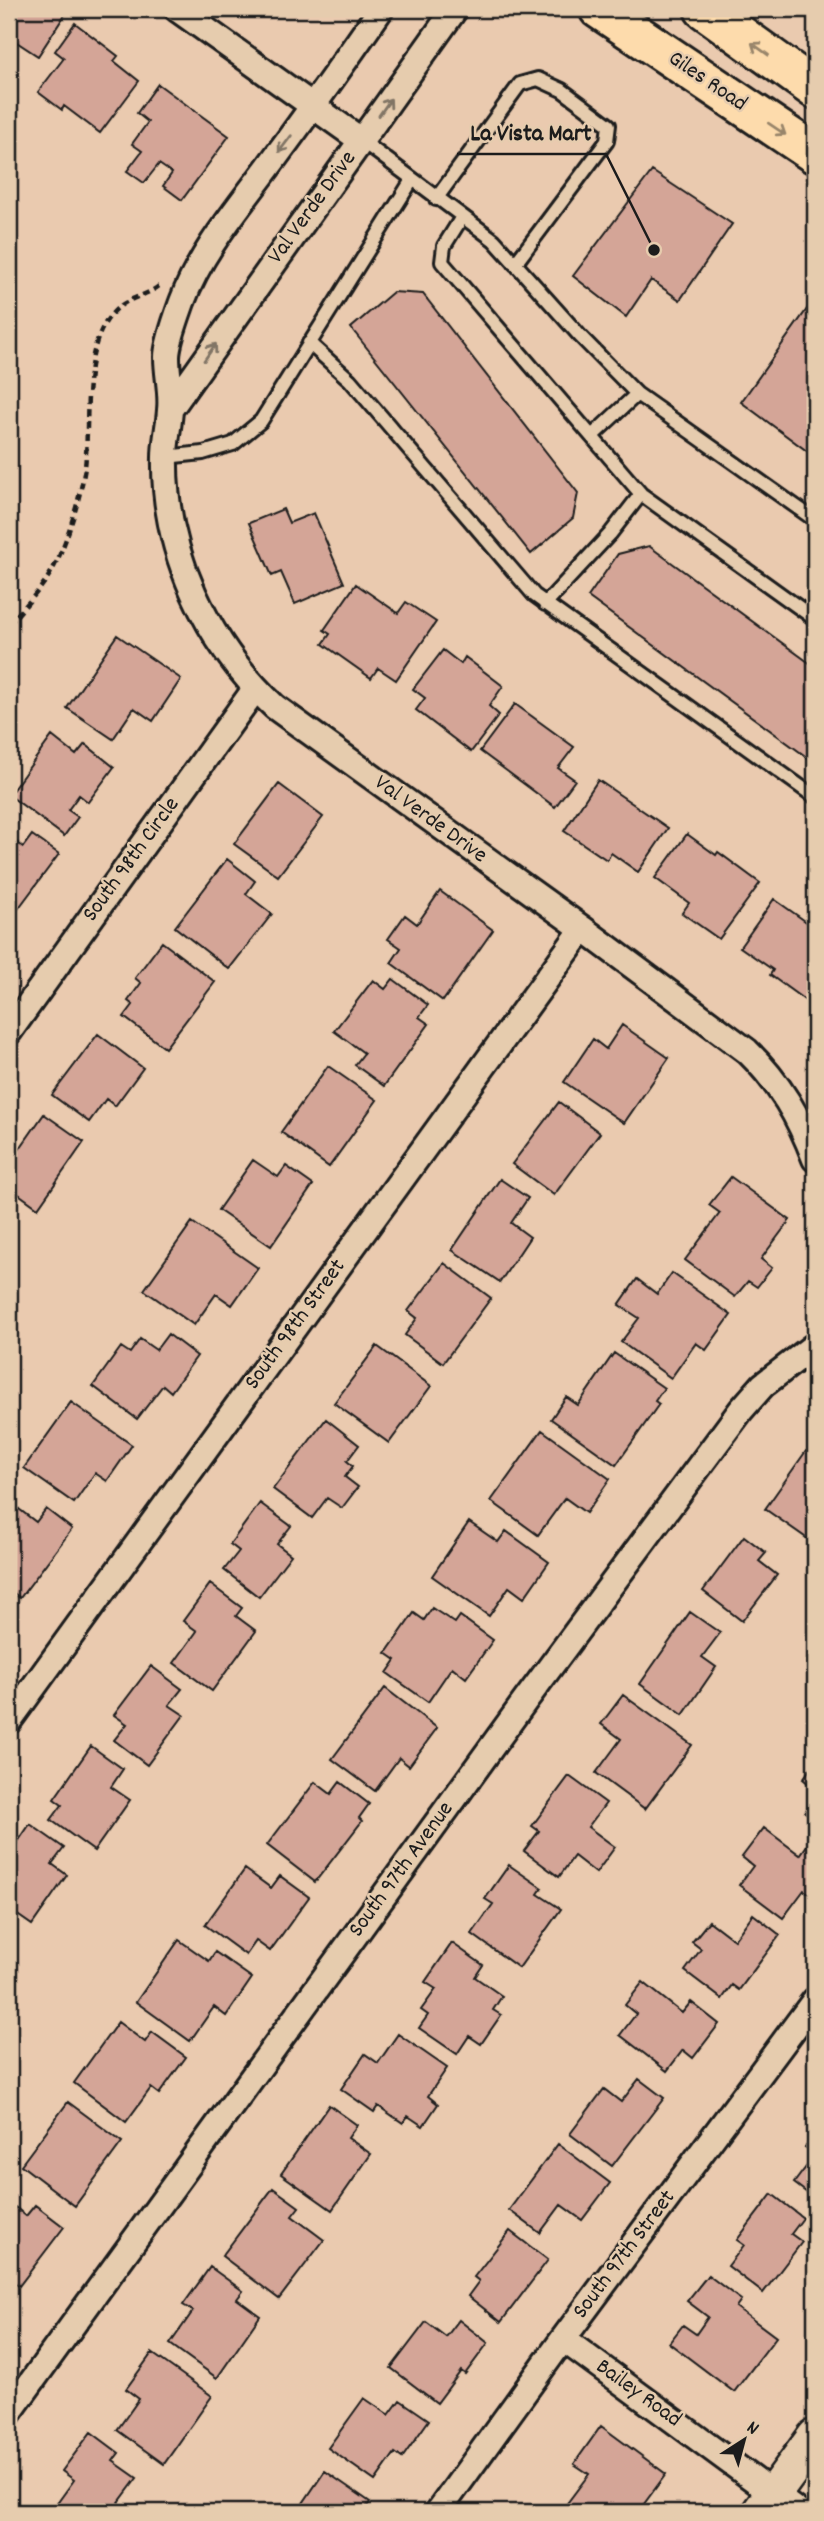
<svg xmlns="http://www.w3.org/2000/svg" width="824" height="2521" font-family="Dekko,sans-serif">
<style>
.building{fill:#d4a597;stroke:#1c1c1c;stroke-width:2}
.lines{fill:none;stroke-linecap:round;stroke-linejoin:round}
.lane-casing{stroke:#1c1c1c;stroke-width:18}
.street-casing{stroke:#1c1c1c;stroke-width:30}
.secondary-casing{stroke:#1c1c1c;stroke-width:40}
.primary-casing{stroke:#1c1c1c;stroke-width:44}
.path{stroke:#1c1c1c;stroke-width:4.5;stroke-dasharray:7 5;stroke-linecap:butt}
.lane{stroke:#e6ccae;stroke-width:12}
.street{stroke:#e6ccae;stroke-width:24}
.secondary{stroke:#e6ccae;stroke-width:35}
.primary{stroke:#fddbac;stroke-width:38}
.oneway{stroke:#98856b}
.oneway2{stroke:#817465}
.labels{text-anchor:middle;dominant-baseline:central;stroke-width:5;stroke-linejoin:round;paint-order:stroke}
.street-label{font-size:23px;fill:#1c1c1c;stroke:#e6ccae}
.leader{fill:none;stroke:#1c1c1c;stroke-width:2.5}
.callout-dot{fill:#1c1c1c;stroke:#e6ccae;stroke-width:2.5}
.callout-label{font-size:24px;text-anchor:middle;font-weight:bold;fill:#1c1c1c;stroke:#e6ccae;stroke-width:5;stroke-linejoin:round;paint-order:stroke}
</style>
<rect width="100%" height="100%" fill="#eacaaf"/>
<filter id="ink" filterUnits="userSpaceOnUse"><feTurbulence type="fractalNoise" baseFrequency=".0143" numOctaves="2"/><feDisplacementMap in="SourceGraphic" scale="14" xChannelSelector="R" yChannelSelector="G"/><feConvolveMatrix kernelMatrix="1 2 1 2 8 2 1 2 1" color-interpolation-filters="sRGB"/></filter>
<g filter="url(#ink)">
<path class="building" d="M9 9H60L66 13 38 56 9 37Z
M75 23 118 56 114 61 139 81 100 133 64 106 62 110 38 92 64 58 55 51Z
M158 84 229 136 182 200 163 186 172 173 159 164 144 183 127 171 142 151 132 144 148 122 137 113Z
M652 171 732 224 680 300 651 280 626 317 573 276Z
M393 292 423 294 578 493 573 518 531 554 351 328Z
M815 298V449L811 454 741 402Z
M283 509 289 523 314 513 344 583 295 604 281 572 272 576 249 523Z
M649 546 815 667V763L588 597 618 554Z
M356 584 398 613 406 602 436 622 396 680 378 668 371 678 323 644 330 634 324 630Z
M117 635 181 679 153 721 134 708 113 739 67 708Z
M443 650 461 664 465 657 503 686 489 706 499 715 471 752 416 710 425 698 413 689Z
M515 704 574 747 558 768 575 780 555 807 480 751Z
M52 736 76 755 85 744 114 767 88 802 79 795 68 810 78 817 64 836 9 795Z
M598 780 668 828 638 872 611 853 607 860 564 831Z
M279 784 323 817 278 876 234 844Z
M687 834 716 855 718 852 760 883 719 939 682 913 689 903 655 878Z
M32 835 59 854 9 921V836L23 847Z
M227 859 255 881 246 894 272 914 229 969 175 927Z
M440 891 493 930 443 1001 391 963 401 948 388 939 405 915 417 924Z
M774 899 815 928V988L806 1001 770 975 773 970 740 947Z
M162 942 215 982 165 1048 124 1017 133 1005 128 1001 141 983 135 978Z
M393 979 428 1005 419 1017 429 1024 384 1086 355 1065 364 1053 334 1031 373 980 385 989Z
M622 1025 669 1058 624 1123 564 1082 593 1039 606 1049Z
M98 1034 143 1068 115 1106 106 1099 89 1122 52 1095Z
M328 1066 377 1100 329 1167 281 1132Z
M559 1102 600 1133 554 1195 512 1164Z
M44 1114 84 1142 38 1208 9 1187V1164Z
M253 1160 278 1177 286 1166 313 1185 271 1246 218 1210Z
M731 1177 790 1220 761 1259 772 1268 757 1287 748 1281 735 1297 685 1260 720 1213 709 1205Z
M500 1179 528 1198 511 1223 530 1237 500 1282 452 1250Z
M192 1222 258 1268 232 1305 216 1294 194 1325 144 1290Z
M444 1263 491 1298 443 1363 405 1335 417 1318 408 1311Z
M672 1273 731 1315 706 1350 696 1343 671 1378 621 1342 639 1318 619 1305 637 1279 657 1294Z
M168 1334 197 1356 171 1392 163 1385 137 1419 93 1386 121 1347 130 1353 140 1339 156 1350Z
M377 1346 431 1386 389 1443 334 1403Z
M614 1353 664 1388 655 1401 659 1404 616 1465 551 1419 566 1397 578 1405Z
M71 1402 132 1445 107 1481 95 1473 74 1503 24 1468Z
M326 1419 359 1445 347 1461 353 1466 345 1477 358 1487 342 1508 327 1498 312 1518 273 1489Z
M542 1430 610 1479 586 1513 565 1498 538 1535 491 1501Z
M806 1451 815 1457V1544L765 1509Z
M11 1503 36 1522 46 1509 72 1529 20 1598 9 1589Z
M260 1503 291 1526 277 1544 291 1555 259 1597 224 1570 239 1551 230 1544Z
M469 1522 498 1542 506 1531 549 1562 524 1598 509 1587 489 1616 432 1576Z
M744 1536 766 1553 759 1561 777 1575 742 1621 703 1591Z
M210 1584 242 1608 236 1616 256 1631 212 1691 174 1663 197 1631 183 1621Z
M432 1608 455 1623 460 1616 493 1640 466 1678 452 1667 428 1702 387 1673 396 1660 386 1653 414 1613 424 1620Z
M690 1612 720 1633 702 1657 716 1667 683 1715 640 1684Z
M151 1666 182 1689 169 1705 184 1715 147 1765 114 1740 127 1724 114 1715Z
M385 1688 437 1728 409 1766 399 1758 375 1791 332 1759Z
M623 1695 692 1745 645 1809 596 1773 621 1739 601 1724Z
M91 1746 123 1769 111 1787 130 1800 94 1851 51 1820 62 1805 54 1799Z
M815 1762V1789L803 1779Z
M569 1776 606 1803 588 1827 615 1847 596 1873 574 1856 559 1877 524 1851 539 1831 532 1826Z
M315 1782 331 1794 340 1782 369 1804 359 1818 362 1821 315 1882 267 1845Z
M815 1797V1820L805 1812Z
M30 1824 64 1848 52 1864 67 1875 32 1925 9 1909V1855Z
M764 1828 800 1855 813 1837 815 1839V1893L813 1896 804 1890 783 1918 739 1885 753 1866 742 1857Z
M509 1865 542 1888 538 1894 561 1909 519 1968 472 1934 493 1904 485 1899Z
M245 1869 271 1888 280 1876 309 1897 270 1951 256 1941 246 1955 205 1925Z
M753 1914 780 1935 739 1990 732 1985 722 1999 685 1971 701 1949 692 1942 709 1921 734 1940Z
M179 1940 209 1961 215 1952 252 1978 226 2016 214 2007 190 2041 136 2002Z
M452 1943 483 1965 475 1977 502 1996 493 2010 501 2015 481 2044 469 2036 457 2054 419 2028 428 2015 421 2010 436 1989 425 1982Z
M643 1982 682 2013 691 2002 719 2024 693 2058 683 2050 667 2071 620 2035 636 2014 625 2005Z
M118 2022 145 2042 152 2032 186 2057 159 2094 151 2088 126 2122 74 2083Z
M398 2034 447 2068 428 2096 438 2104 423 2126 408 2116 403 2123 378 2106 374 2112 341 2089 365 2054 378 2063Z
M639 2079 664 2098 612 2166 570 2134 604 2089 621 2102Z
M68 2102 122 2142 75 2206 21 2165Z
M329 2105 357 2125 348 2138 371 2154 332 2210 281 2174Z
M815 2133V2199L794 2183 815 2155 805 2147Z
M558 2144 610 2183 582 2220 561 2205 540 2233 509 2210Z
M273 2188 299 2207 292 2216 324 2240 279 2299 222 2256Z
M772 2194 803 2218 791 2234 802 2242 763 2293 728 2266 744 2245 737 2240Z
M9 2202 26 2216 35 2205 64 2227 19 2286 9 2278Z
M510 2231 548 2260 501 2322 468 2296 479 2281 474 2277Z
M210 2267 243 2291 237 2299 260 2316 217 2378 170 2344 193 2311 183 2305Z
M708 2275 741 2300 736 2307 776 2337 734 2392 669 2343 683 2325 696 2334 708 2317 687 2301Z
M459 2320 488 2343 465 2374 461 2371 437 2403 391 2368 426 2322 446 2337Z
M152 2353 212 2396 164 2464 117 2430 139 2399 126 2389Z
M364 2398 389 2415 400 2400 429 2420 402 2458 395 2453 375 2481 328 2448Z
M601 2426 666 2474 638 2512 562 2510 589 2474 574 2464Z
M91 2432 119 2453 113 2461 137 2478 117 2505 119 2507 115 2512H51L74 2480 62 2471Z
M325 2471 370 2502 363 2512H297Z"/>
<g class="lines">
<defs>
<path id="lane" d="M362 141 494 240 580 336 637 394 815 520
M436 199 520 84 538 79 562 90 609 125 607 141 515 264
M462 217 444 246 442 262 641 494 815 619
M309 343 350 380 534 595 815 797
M592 436 637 394
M165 457 203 453 233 444 261 421 412 180
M545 604 610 534 641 494"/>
<path id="street" d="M177 9 362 141
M381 9C347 58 313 107 277 155 244 201 202 248 182 302 177 316 167 343 167 357 167 375 172 393 170 410 169 426 165 441 165 457 163 551 207 644 275 707L583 929 747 1051C780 1083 799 1117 815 1159
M171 408 455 9
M9 1032 255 689
M9 1721 583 929
M563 2339 798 2512
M9 2413 525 1701 741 1410 763 1385 815 1345
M438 2512 563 2339 815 2000"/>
<path id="secondary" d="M760 2512 815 2437"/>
<path id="primary" d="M599 9 815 154
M704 9 815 89"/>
</defs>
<use href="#lane" class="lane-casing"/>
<use href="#street" class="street-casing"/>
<use href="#secondary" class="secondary-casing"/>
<use href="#primary" class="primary-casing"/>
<path class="path" d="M9 624C23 608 39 592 50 574 65 550 81 496 85 467 90 422 81 353 110 316 126 296 144 298 159 286"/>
<use href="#lane" class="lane"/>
<use href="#street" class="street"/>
<use href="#secondary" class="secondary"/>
<use href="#primary" class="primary"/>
</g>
<defs><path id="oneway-shaft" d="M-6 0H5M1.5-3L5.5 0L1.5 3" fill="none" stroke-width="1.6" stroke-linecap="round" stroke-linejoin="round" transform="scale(1.75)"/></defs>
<g class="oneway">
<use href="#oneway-shaft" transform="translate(760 49) rotate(-144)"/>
<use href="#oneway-shaft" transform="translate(777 129) rotate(34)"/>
</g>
<g class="oneway2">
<use href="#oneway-shaft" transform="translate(385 107) rotate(-55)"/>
<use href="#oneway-shaft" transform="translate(285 144) rotate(127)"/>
<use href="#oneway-shaft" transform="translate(210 352) rotate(-55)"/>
</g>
</g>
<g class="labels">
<g class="street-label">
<text transform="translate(707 82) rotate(34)">Giles Road</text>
<text transform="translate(313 208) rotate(-54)">Val Verde Drive</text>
<text transform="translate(430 820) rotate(36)">Val Verde Drive</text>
<text transform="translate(132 860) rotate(-54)">South 98th Circle</text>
<text transform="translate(296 1325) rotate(-54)">South 98th Street</text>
<text transform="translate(402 1870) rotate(-54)">South 97th Avenue</text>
<text transform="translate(625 2255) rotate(-53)">South 97th Street</text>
<text transform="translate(638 2394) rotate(36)">Bailey Road</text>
</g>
</g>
<path class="leader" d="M654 250L606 154H457"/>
<circle class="callout-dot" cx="654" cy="250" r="7"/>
<g class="callout-label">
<text x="531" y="140">La Vista Mart</text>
</g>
<rect width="824" height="2521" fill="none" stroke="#e6ccae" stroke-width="35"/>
<rect x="18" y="18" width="789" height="2486" fill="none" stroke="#1c1c1c" stroke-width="2.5" filter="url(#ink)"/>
<g transform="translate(744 2440) rotate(36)" stroke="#e6ccae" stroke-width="5" paint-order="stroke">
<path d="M0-5L12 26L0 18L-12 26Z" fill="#1c1c1c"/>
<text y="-10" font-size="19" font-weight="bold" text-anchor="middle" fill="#1c1c1c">N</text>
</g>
</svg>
